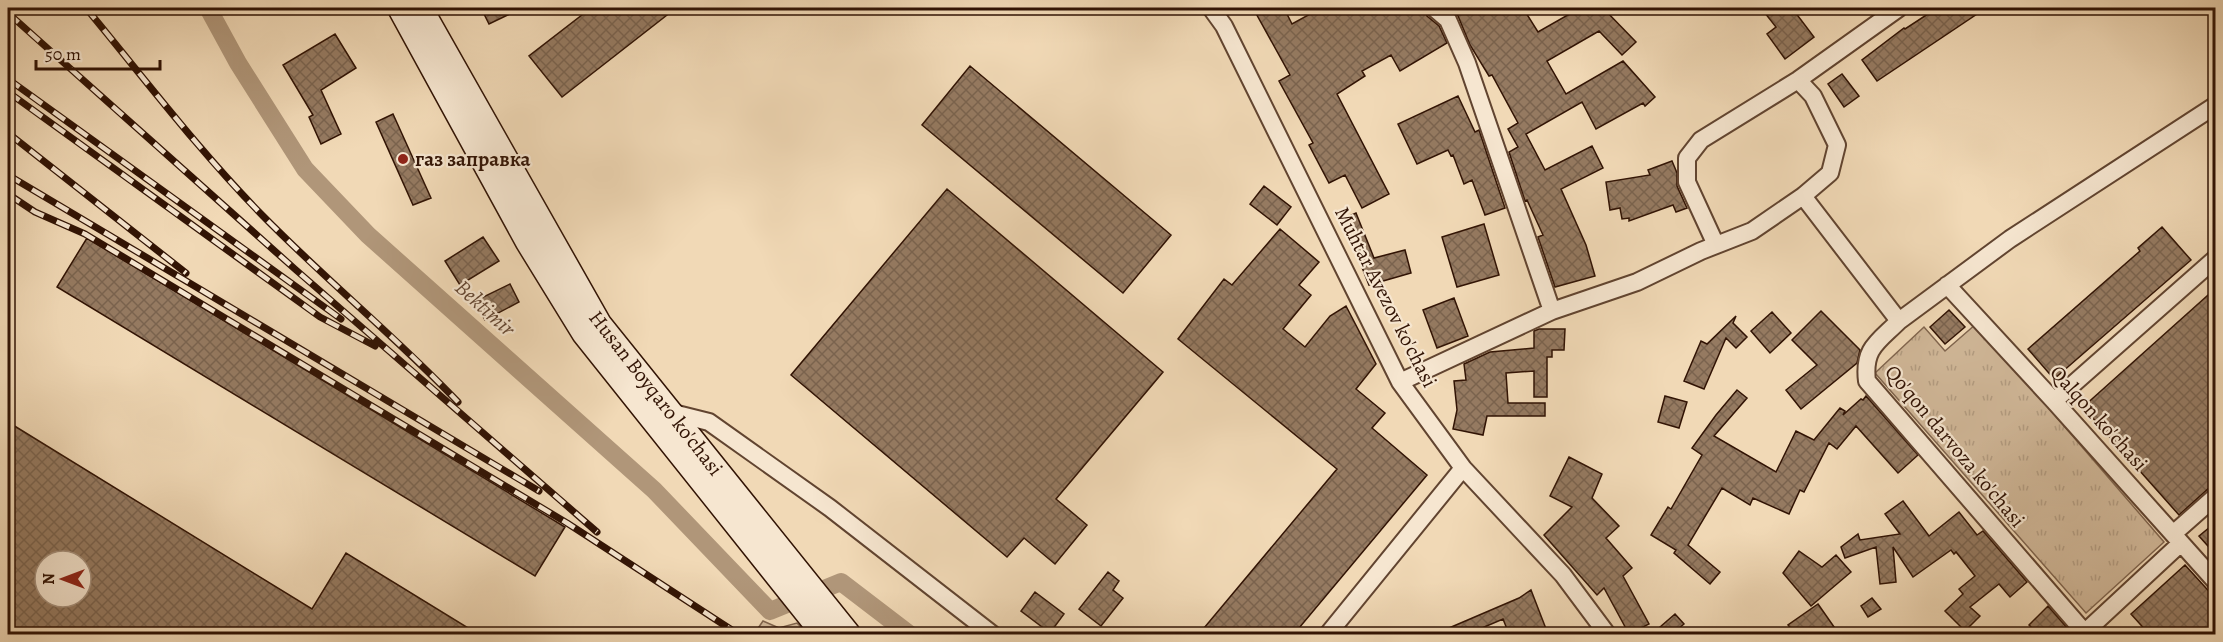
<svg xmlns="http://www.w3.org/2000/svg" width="2223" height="642" font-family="Alegreya,serif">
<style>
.grass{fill:url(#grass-tufts);stroke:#80654e;stroke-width:1.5}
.forest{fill:url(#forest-firs);stroke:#80654e;stroke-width:1.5}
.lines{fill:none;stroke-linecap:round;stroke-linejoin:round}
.canal{stroke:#b09679;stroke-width:18}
.building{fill:url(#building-cross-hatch);stroke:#311304;stroke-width:1.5;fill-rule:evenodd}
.minor-casing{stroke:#614430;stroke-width:20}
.secondary-casing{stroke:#311304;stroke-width:27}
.minor{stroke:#f6e6d0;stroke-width:16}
.secondary{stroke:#f6e6d0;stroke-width:24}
.rail-casing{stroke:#311304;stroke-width:7}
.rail{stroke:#f6e6d0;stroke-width:4.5;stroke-dasharray:14;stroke-linecap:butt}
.poi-dot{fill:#8f2418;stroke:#f6e6d0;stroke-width:2}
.labels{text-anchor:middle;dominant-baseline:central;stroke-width:4.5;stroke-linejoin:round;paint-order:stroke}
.poi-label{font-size:21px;font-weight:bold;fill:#311304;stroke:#f6e6d0;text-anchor:start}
.street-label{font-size:21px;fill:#311304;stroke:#f6e6d0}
.water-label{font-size:22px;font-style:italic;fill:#644733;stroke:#f6e6d0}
</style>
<defs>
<pattern id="grass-tufts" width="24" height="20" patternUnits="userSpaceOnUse" patternTransform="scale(1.5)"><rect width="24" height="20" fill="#d0b798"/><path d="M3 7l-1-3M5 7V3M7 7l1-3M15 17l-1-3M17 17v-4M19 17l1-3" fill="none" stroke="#b39c81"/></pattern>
<pattern id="forest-firs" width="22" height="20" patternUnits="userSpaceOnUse" patternTransform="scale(1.5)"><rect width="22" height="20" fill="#d0b798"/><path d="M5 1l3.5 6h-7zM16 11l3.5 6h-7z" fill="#b39c81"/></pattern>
<pattern id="building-cross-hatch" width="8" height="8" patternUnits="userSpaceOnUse" patternTransform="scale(1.5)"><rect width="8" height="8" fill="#957a61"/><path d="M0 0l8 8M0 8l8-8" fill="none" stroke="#7a634e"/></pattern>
</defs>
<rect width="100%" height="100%" fill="#f1d9b6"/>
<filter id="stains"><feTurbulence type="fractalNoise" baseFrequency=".00333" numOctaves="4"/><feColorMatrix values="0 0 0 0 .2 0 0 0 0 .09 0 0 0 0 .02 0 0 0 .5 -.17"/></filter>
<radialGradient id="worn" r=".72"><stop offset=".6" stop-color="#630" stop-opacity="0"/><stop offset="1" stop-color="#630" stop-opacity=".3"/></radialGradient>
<path class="grass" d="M1976 324 2164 542 2086 613 1875 373 1924 327 1945 351Z"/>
<path class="forest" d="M763 621 779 628 797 623 808 634H754Z"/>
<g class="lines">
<path class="canal" d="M208 8 238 63 305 169 368 235 654 490 770 611 841 582 909 634"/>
</g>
<path class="building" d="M481 8H522L489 24Z
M591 8H676L562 97 529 56Z
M1253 8H1284L1292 24 1321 8H1424L1427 16 1439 26 1447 43 1400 71 1391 55 1362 71 1365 76 1337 94 1389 194 1362 208 1345 175 1329 183 1309 145 1313 143 1279 81 1290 75Z
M1450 8H1523L1538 32 1580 8H1603L1636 42 1622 55 1599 31 1547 61 1566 94 1623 61 1655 97 1645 106 1643 103 1596 129 1582 102 1526 134 1545 170 1592 146 1603 168 1561 189 1586 245 1595 276 1555 287 1538 237 1543 235 1527 200 1525 201 1509 152 1518 147 1508 129 1518 123 1492 75 1489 76 1470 45 1458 16Z
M1761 8H1792L1814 37 1785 59 1767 34 1776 27Z
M1937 8H1986L1877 81 1862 60 1904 28 1905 29Z
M335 34 356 68 321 90 341 134 321 144 309 117 313 115 283 65Z
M970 66 1171 235 1123 293 922 125Z
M1842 74 1859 96 1844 107 1828 84Z
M1458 96 1475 132 1479 130 1505 208 1485 215 1472 180 1464 184 1453 155 1451 156 1448 150 1417 164 1398 124Z
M393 114 431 198 413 205 376 122Z
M1672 161 1677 173V186L1687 208 1676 212 1673 205 1629 221V218L1622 219 1620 208 1610 210 1606 182 1650 175 1648 170Z
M1264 186 1291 207 1277 225 1250 204Z
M947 189 1163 372 1056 499 1087 525 1055 564 1024 538 1007 557 791 375Z
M1356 213 1374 258 1405 250 1411 273 1369 285 1343 219Z
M1484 224 1499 275 1457 287 1442 237Z
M2162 227 2191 260 2054 379 2028 349 2140 251 2138 248Z
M1280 229 1319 262 1299 285 1311 295 1283 329 1305 347 1330 316 1346 306 1376 364 1356 389 1385 413 1372 428 1427 475 1294 634H1199L1337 469 1178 339 1224 279 1232 285Z
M483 237 499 261 460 285 445 261Z
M87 238 565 527 535 576 57 287Z
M510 284 519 302 485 320 475 301Z
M2216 288V486L2209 488 2179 515 2083 407Z
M1454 298 1468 336 1437 348 1423 310Z
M1949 310 1965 327 1945 344 1930 327Z
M1821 311 1860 350 1857 363 1801 409 1786 390 1817 365 1792 340Z
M1772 312 1791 333 1770 353 1751 331Z
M1736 316 1733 323 1747 337 1736 348 1726 338 1704 389 1684 381 1701 341 1707 344Z
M1539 329H1565L1564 350H1552V357H1547V397H1534V371L1506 373 1508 403H1545V416H1487L1483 435 1453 429 1457 410 1454 381 1466 380 1464 364 1490 352 1534 348V331Z
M1737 390 1747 398 1714 436 1776 472 1796 431 1814 440 1840 408 1845 411 1843 415 1861 399 1863 400 1866 396 1918 455 1898 473 1856 426 1837 449 1829 443 1804 492 1800 490 1789 514 1753 498 1750 505 1722 488 1688 545 1720 572 1710 584 1674 553 1676 550 1651 535 1668 507 1671 509 1702 455 1692 448 1716 415Z
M1665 396 1687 402 1679 428 1658 422Z
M8 422 312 609 346 553 478 634H8ZM45 561H81V597H45Z
M1569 457 1602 474 1592 498 1619 526 1606 538 1632 568 1623 576 1649 624 1629 634 1604 588 1597 595 1544 535 1572 507 1550 496Z
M1903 501 1929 536 1959 512 1977 535 1983 531 2027 582 2010 597 1999 584 1970 607 1980 616 1965 631 1945 611 1963 594 1959 589 1975 576 1956 552 1954 554 1951 550 1913 577 1893 547 1896 582 1880 584 1876 547 1845 558 1841 547 1858 534 1860 540 1900 534 1885 514Z
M2216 522V555L2199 536Z
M1799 551 1822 567 1836 555 1851 572 1811 606 1783 573Z
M2185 565 2216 599V623L2202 634H2149L2131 614Z
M1108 572 1119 581 1113 590 1123 598 1101 626 1079 609Z
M1531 590 1548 634H1509L1503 619 1468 634H1435L1519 598Z
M1035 592 1064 614 1050 633 1021 611Z
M1872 598 1881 609 1868 617 1861 606Z
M1818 604 1839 634H1795L1788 625Z
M2048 606 2069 630 2064 634H2038L2029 625Z
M1675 614 1684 624 1672 634H1652Z"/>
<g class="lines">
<defs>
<path id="minor" d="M1211 8 1224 26 1400 382 1463 468 1563 575 1607 634
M1434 8 1448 20 1467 63 1552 311
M1803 196 1899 321C1878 342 1863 348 1867 381L2086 634
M1716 245 1687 182V158L1701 140 1798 80 1899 8
M1947 285 2054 401 2216 582
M1899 321 2010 239 2216 105
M1400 382 1552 311 1637 282 1701 251 1752 231 1803 196 1830 173 1837 145 1813 96 1798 80
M2054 401 2216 258
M669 412 709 422 830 508 992 634
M2173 534 2216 496
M1328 634 1463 468
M2083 634 2181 543"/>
<path id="secondary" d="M400 8 528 242 584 333 824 634
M420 8 599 324 848 634"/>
</defs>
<use href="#minor" class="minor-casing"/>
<use href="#secondary" class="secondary-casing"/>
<use href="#minor" class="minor"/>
<use href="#secondary" class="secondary"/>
<defs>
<path id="rail" d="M86 8C144 78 199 151 263 216 326 280 396 337 458 402
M8 13 296 270 597 532
M8 79 341 319
M8 92 320 317 375 346
M8 133 186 273
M8 175 539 491
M8 194 35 212 85 234 567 523 738 634"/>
</defs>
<use href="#rail" class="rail-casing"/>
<use href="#rail" class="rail"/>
</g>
<circle class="poi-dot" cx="403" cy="159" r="6"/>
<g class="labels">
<g class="poi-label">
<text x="415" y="159">газ заправка</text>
</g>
<g class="street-label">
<text transform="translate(1386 297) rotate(63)">Muhtar Avezov ko'chasi</text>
<text transform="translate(656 393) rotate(52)">Husan Boyqaro ko'chasi</text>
<text transform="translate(2099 418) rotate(48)">Qalqon ko'chasi</text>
<text transform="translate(1955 446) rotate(50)">Qo'qon darvoza ko'chasi</text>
</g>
<g class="water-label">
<text transform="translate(485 308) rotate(42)">Bektimir</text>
</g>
</g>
<rect width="2223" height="642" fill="none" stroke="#f1d9b6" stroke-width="30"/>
<rect x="9" y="9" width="2205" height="624" fill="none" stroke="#311304" stroke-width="3"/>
<rect x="15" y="15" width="2193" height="612" fill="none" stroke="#311304" stroke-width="1.5"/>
<g transform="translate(63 579) rotate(270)"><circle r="28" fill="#f6e6d0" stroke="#a7927e" stroke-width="1.5"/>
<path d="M0-4.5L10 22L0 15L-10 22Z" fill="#8f2418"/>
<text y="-9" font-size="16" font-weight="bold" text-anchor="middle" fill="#311304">N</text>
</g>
<path d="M36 60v9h124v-9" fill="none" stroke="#311304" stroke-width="3"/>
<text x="45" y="60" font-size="18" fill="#311304" stroke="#f6e6d0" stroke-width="4.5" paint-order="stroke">50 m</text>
<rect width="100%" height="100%" filter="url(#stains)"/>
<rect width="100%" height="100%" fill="url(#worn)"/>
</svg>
